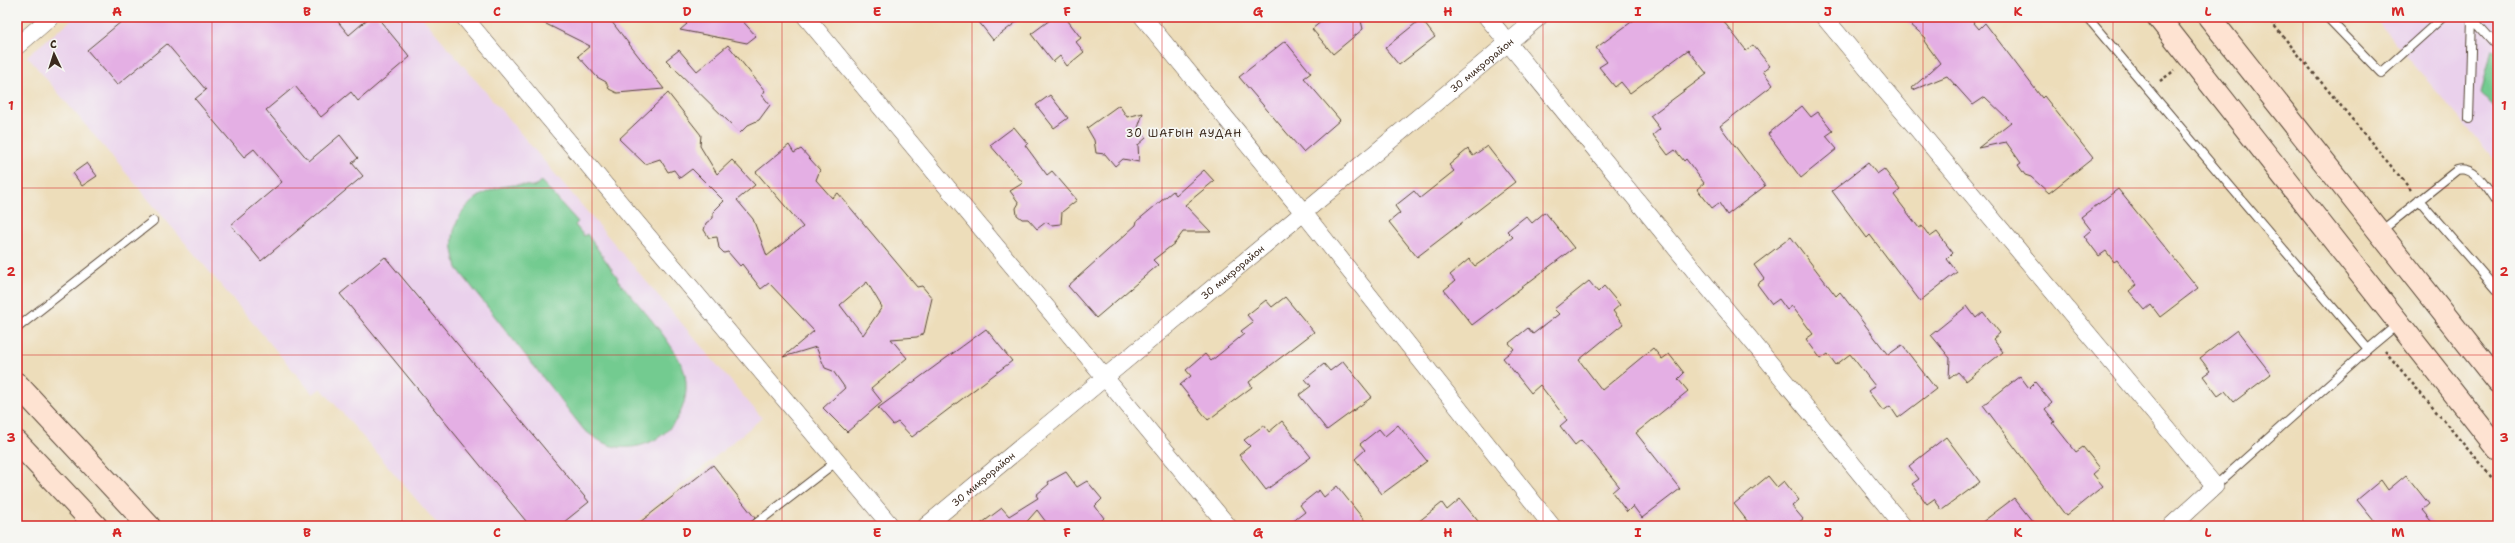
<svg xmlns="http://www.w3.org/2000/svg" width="2515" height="543" font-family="'Shantell Sans',sans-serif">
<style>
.built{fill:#ead1ec}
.green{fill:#73cb90;stroke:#577a57}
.building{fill:#e4afe4;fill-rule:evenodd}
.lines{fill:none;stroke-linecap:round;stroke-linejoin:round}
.lane-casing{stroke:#564535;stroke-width:10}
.street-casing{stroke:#564535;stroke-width:18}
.secondary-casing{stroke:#564535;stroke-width:24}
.path{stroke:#564535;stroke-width:2.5;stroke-dasharray:3 3;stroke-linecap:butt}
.lane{stroke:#fff;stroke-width:8}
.street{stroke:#fff;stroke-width:17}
.secondary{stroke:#fee3d2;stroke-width:22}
.grid{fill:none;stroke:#d62828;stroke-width:1;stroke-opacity:0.55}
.labels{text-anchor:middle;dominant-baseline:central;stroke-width:3.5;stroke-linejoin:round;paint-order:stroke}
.street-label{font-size:10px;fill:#3b2a1e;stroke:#f6f6f2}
.neighbourhood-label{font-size:11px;letter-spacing:1px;fill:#3b2a1e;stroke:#f6f6f2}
.neatline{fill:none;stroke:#d62828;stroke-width:1.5}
.grid-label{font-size:13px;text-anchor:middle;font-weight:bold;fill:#d62828}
</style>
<rect width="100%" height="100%" fill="#f6f6f2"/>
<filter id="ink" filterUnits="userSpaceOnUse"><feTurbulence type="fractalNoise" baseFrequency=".025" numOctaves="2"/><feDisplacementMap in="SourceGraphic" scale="8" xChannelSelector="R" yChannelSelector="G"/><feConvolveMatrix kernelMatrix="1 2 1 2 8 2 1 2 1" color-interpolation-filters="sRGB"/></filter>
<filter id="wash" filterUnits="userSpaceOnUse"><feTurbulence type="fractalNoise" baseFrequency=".012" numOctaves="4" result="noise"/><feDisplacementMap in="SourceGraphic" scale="16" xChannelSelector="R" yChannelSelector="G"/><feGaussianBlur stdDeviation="0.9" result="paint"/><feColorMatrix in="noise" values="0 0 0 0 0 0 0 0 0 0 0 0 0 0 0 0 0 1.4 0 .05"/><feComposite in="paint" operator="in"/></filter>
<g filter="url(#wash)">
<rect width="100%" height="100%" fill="#edddba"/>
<path class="built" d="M75 17H422L762 418 632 526H439L321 388 313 394 27 56Z
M2374 17H2498V164L2404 53Z"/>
<path class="green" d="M2492 48 2498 54V112L2481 94Z
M541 181 578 222 575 225 584 236 587 234 618 278 617 279C635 301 680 349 685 375 693 415 659 452 618 447 605 446 594 437 584 430L457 268C456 262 454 256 453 250 448 205 495 177 534 187Z"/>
<g id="blocks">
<path class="building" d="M127 17H334L349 35 370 17H377L410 57 358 101 351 92 321 117 295 86 266 110 309 161 340 135 358 158 352 163 363 176 261 261 231 225 282 182 254 149 244 157 195 99 206 90 167 44 117 85 87 50Z
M532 17H608L664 89 617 93 609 89 606 82 597 77 578 56 590 46Z
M680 17H739L756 36 747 43 680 30 687 24Z
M975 17H1023L993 40Z
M1054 17H1065L1081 38 1076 42 1084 52 1067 66 1060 56 1053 62 1031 34Z
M1327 17H1360L1363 29 1333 54 1312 29Z
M1638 17H1720L1746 50 1753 45 1770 66 1763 71 1773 85 1720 126 1765 186 1727 215 1719 203 1712 208 1697 189 1704 183 1686 159 1684 161 1675 150 1668 155 1653 135 1660 129 1650 116 1707 74 1688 50 1630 93 1621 82 1615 87 1599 67 1607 62 1596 48Z
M1902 17H1969L1979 29 1985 23 2042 98 2044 96 2093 158 2049 193 2031 177 2025 175 2018 165 2021 163 2006 142 1978 148 2011 122 1985 97 1973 105 1947 76 1913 90 1912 88 1940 63 1924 41 1926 38Z
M1421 19 1435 37 1399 65 1385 48Z
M1285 41 1311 73 1304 78 1340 120 1303 152 1239 77Z
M728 45 765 91 762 95 770 105 759 120 748 125 740 133 666 60 679 50 697 71Z
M668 93 701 135 700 146 717 174 732 160 755 185 737 200 753 219 767 256 803 227 756 172 789 145 794 153 801 149 820 170 816 180 832 198 838 193 917 287 922 286 932 298 924 333 917 337 891 339 907 358 871 388 882 402 847 432 823 408 845 388 833 371 825 368 816 347 783 357 814 331 769 283 761 289 742 264 740 266 728 252 724 253 719 248 717 237 709 238 704 230 706 223 713 218V212L724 201 692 169 680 178 674 170 668 172 660 159 645 164 619 139ZM867 282 882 307 863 335 840 305Z
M1050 95 1068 118 1054 128 1036 105Z
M1119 105 1127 117 1143 113 1138 128 1146 138 1138 145 1139 162 1123 159 1115 166 1105 154 1096 153 1094 140 1087 128Z
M1802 106 1811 117 1818 112 1833 131 1826 136 1837 149 1801 178 1768 134Z
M1014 127 1028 144 1025 145 1047 175 1052 171 1077 200 1062 212 1061 224 1051 225 1046 222 1037 229 1028 219H1022L1017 215 1016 208 1019 203 1010 191 1023 183 990 145Z
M1487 146 1515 182 1417 257 1389 222 1400 213 1395 206 1414 191 1420 198 1454 171 1449 165 1468 149 1473 156Z
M87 163 97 176 82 186 73 173Z
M1868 163 1877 174 1884 169 1900 190 1894 195 1919 228 1922 226 1930 237 1937 232 1953 253 1947 259 1957 272 1920 301 1870 235 1867 238 1832 191Z
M1204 170 1214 181 1185 205 1211 232H1183L1175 243 1153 260 1158 265 1096 318 1068 286 1136 225 1137 221 1173 191 1176 195Z
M2118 189 2198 288 2160 317 2151 305 2145 310 2129 291 2136 285 2117 260 2114 262 2106 251 2099 256 2084 236 2091 230 2081 217Z
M1545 212 1574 248 1472 325 1444 290 1455 281 1450 275 1469 259 1475 266 1488 257 1513 237 1507 231 1526 216 1532 223Z
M1791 237 1836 296 1840 292 1888 355 1902 345 1936 389 1898 418 1890 406 1883 411 1868 391 1875 386 1850 354 1836 365 1828 354 1821 359 1806 339 1813 334 1792 306 1787 310 1779 299 1772 304 1757 284 1764 279 1754 265Z
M385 257 589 502 559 526H530L340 294Z
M1589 281 1598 292 1604 286 1620 305 1613 311 1623 324 1579 360 1602 390 1653 348 1662 359 1669 354 1684 373 1678 379 1688 391 1636 433 1680 489 1642 518 1633 506 1627 512 1612 492 1619 486 1591 451 1581 440 1575 445 1560 426 1567 420 1540 385 1531 393 1503 358 1514 349 1509 343 1528 328 1533 334 1559 314 1554 309Z
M1285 297 1314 332 1249 382 1252 387 1208 420 1180 385 1191 376 1186 370 1205 354 1211 361 1244 334 1241 331 1253 322 1247 315 1266 300 1272 307Z
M1967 306 1976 318 1983 312 2000 333 1993 339 2003 352 1966 381 1958 372 1949 379 1950 358 1931 335Z
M986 329 1012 361 912 437 898 422 893 425 878 408Z
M2237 330 2271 374 2234 402 2225 391 2218 396 2203 376 2210 371 2200 358Z
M1343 361 1372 397 1327 430 1299 395 1311 386 1305 379 1324 364 1330 371Z
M2020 376 2029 388 2035 382 2052 403 2045 409 2055 422 2053 423 2076 452 2083 447 2100 468 2093 474 2103 486 2066 516 1983 405Z
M1282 421 1311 457 1266 490 1239 455 1250 446 1244 440 1264 425 1269 432Z
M1398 425 1427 461 1382 494 1355 459 1365 450 1360 444 1379 429 1385 436Z
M1946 437 1980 482 1942 510 1934 499 1927 504 1912 484 1919 479 1909 466Z
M713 465 755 518 748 526H635Z
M1066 472 1077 487 1087 481 1102 499 1095 506 1104 518 1096 526H1062L1058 523 1049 526 1037 510 1023 526H978L1002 508 1009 516 1038 498 1036 495 1049 484 1048 482Z
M2406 475 2429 504 2422 510 2435 526H2378L2357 500 2381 480 2388 490Z
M1768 476 1777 487 1784 481 1799 500 1792 506 1803 519 1794 526H1751L1734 504Z
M1337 486 1369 526H1287L1305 512 1300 505 1319 490 1324 497Z
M2014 498 2036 526H1977Z
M1460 499 1482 526H1413L1442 503 1447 510Z"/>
</g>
</g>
<g filter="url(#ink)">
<use href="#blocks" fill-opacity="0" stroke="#564535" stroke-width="1"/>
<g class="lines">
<defs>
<path id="lane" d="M2087 17 2368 349 2215 486
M2327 17 2381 73 2443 17
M2472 18 2498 47
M2469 119 2472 17
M2419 200 2498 291
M2381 231 2457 170C2476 165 2488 191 2498 204
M17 328 153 221
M2368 349 2398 324
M753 526 837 461"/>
<g id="street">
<path d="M464 17 891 526"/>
<path d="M806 17 1228 526"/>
<path d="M1143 17 1303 212 1552 526"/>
<path d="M1487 17 1903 526"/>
<path d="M1824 17 2215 486 2171 526"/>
<path d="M17 46 51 17"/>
<path id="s1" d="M926 526 1539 17"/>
</g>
<path id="secondary" d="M2158 17 2498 449
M2209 17 2498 382
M17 384 149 526
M17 442 96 526"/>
</defs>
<use href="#lane" class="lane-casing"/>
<use href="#street" class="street-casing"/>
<use href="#secondary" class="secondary-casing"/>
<path class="path" d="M2267 17 2411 190
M2239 21 2244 17
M2160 81 2175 70
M2385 351 2498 485"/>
<use href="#lane" class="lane"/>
<use href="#street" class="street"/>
<use href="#secondary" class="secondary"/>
</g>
</g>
<path class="grid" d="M212 17V526M402 17V526M592 17V526M782 17V526M972 17V526M1162 17V526M1353 17V526M1543 17V526M1733 17V526M1923 17V526M2113 17V526M2303 17V526M17 188H2498M17 355H2498"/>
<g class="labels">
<g class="street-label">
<text stroke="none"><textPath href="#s1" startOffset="722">30 микрорайон</textPath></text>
<text stroke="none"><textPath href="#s1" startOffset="398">30 микрорайон</textPath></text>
<text stroke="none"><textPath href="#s1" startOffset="74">30 микрорайон</textPath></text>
</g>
<g class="neighbourhood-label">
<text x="1184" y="133">30 ШАҒЫН АУДАН</text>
</g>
</g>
<rect width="2515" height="543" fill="none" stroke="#f6f6f2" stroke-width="44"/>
<g transform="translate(54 54) rotate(356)" stroke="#f6f6f2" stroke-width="3" paint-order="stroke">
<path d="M0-3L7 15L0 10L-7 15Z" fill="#3b2a1e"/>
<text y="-6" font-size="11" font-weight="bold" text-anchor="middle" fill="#3b2a1e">С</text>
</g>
<rect x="22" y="22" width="2471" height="499" class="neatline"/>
<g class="grid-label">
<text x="117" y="16">A</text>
<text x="307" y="16">B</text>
<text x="497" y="16">C</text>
<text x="687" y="16">D</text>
<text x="877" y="16">E</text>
<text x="1067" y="16">F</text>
<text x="1258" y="16">G</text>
<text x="1448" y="16">H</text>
<text x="1638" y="16">I</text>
<text x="1828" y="16">J</text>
<text x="2018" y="16">K</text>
<text x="2208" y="16">L</text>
<text x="2398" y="16">M</text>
<text x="11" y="110">1</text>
<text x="2504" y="110">1</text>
<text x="11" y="276">2</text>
<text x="2504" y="276">2</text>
<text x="11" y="442">3</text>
<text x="2504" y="442">3</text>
<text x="117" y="537">A</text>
<text x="307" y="537">B</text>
<text x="497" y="537">C</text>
<text x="687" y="537">D</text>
<text x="877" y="537">E</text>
<text x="1067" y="537">F</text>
<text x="1258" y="537">G</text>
<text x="1448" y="537">H</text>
<text x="1638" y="537">I</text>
<text x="1828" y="537">J</text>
<text x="2018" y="537">K</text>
<text x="2208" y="537">L</text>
<text x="2398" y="537">M</text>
</g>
</svg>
